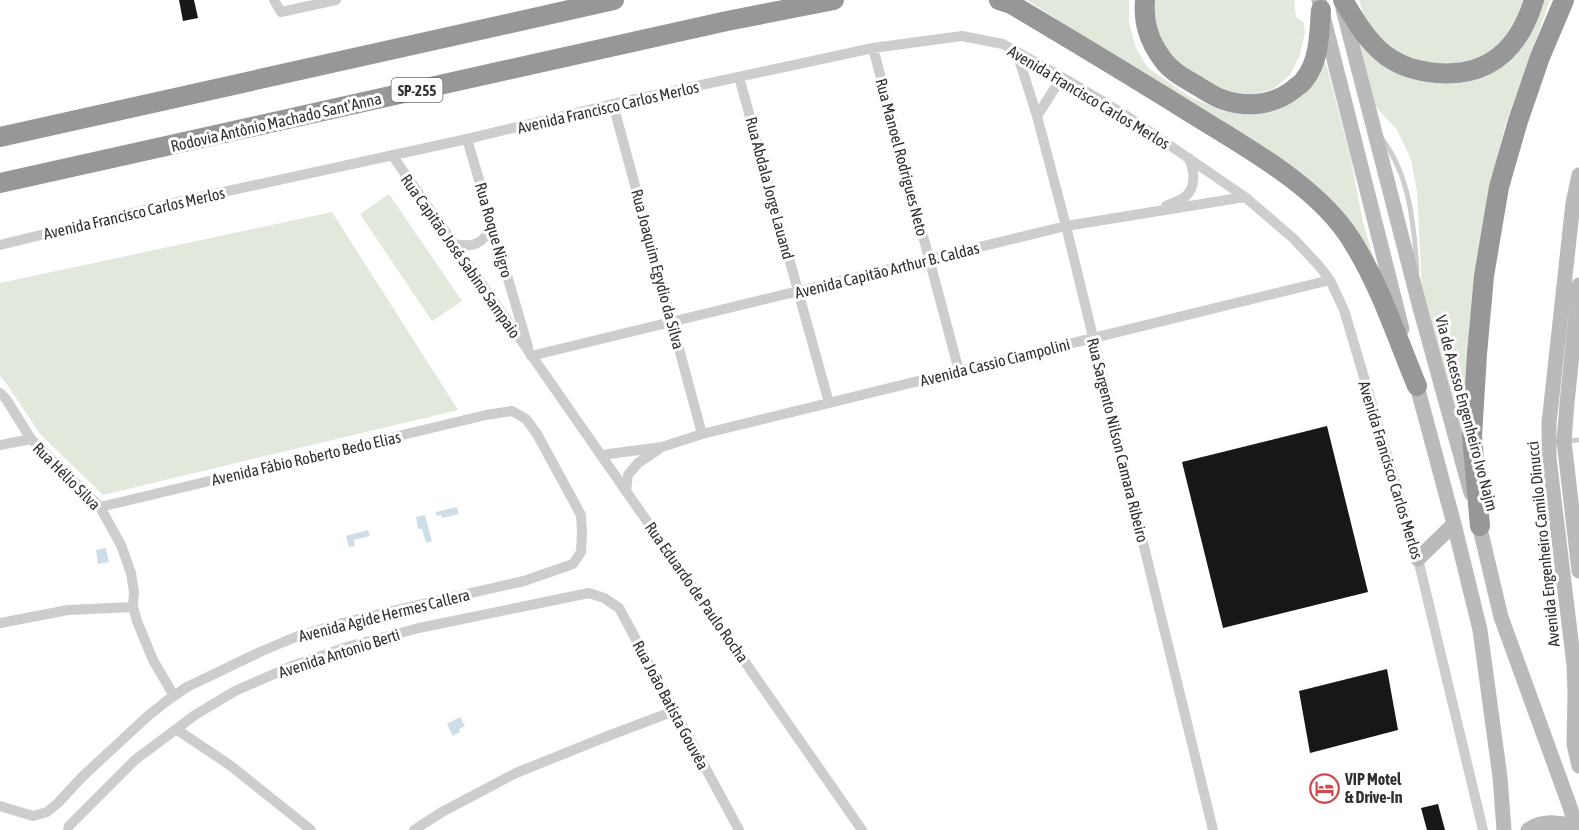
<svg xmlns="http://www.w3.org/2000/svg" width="1579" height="830" font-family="'Asap Condensed',sans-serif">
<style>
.green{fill:#e3e8dd}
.water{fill:#cedee8}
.building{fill:#171717}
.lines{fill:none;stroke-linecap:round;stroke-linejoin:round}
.lane{stroke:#cdcdcd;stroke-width:5}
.street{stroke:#cdcdcd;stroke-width:10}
.secondary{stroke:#bababa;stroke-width:15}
.highway{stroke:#979797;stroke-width:20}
.labels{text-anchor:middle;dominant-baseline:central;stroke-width:6;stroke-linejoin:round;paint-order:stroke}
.shield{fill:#fff;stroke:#6e6e6e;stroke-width:1.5}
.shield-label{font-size:15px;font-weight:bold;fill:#303030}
.street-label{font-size:16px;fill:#303030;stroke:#fff}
.poi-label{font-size:16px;font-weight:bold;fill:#303030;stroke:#fff;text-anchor:start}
</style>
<rect width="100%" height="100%" fill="#fff"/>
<path class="green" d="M1027 0H1129V23L1136 48 1148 68 1192 98 1224 111 1253 112 1274 107 1321 45 1350 155 1363 222 1386 302 1340 215 1127 65Z
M1152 0H1294L1296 17 1304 23 1305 33 1300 55 1290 75 1273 89 1247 96 1221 92 1198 84 1155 39Z
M1359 0H1527L1510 37 1491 55 1462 66 1430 67 1405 60 1384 45 1365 19Z
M1543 0H1550L1505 126 1491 184 1462 476 1423 308 1417 192 1411 159 1397 130 1375 106 1359 38 1378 61 1486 75Z
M389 194 462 301 432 321 360 214Z
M332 212 458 410 103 495 40 434 6 383 0 376V283Z"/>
<path class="water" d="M457 507 459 514 442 518 441 515 436 516V512Z
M425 515 432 541 426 543 422 529H418L416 517Z
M368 530 370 536 354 540 355 546 349 547 346 536Z
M106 548 109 562 98 564 96 550Z
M460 717 465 726 459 729 460 732 453 736 447 724Z"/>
<path class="building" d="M179 0H194L198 18 183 21Z
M1327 426 1368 592 1223 628 1182 462Z
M1387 669 1398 730 1310 753 1299 691Z
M1438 804 1445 830H1427L1421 808Z"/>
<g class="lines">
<path class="lane" d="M1382 139C1410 176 1414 225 1417 270
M1566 441 1579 440"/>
<path class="street" d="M274 0 281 12 336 0
M873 48 959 371
M1017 53 1037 116 1066 226 1213 830
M739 77 829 403
M613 104 702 434
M1037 116 1062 77
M467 139 528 347
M392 155 862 830
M1166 206C1172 203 1179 201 1185 197 1197 187 1194 170 1189 158
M454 244C474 248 482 244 493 226
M0 245 177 202 467 139 613 104 873 48 962 36 1003 44 1062 77 1124 114 1245 197 1294 239 1320 267 1330 280 1344 310 1418 559 1483 830
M531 356 1066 226 1245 197
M0 393 6 399 31 439 100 507 121 545 131 573 134 592 133 607 137 621 153 660 174 696
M0 445 31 439
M601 455 662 447 702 434 1330 280
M626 491 628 475 638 463 659 449
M0 623 68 610 133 607
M176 729 231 766 311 830
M0 806 33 816 47 812 58 803 83 776 149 715 168 700 187 687 262 651 298 636 342 623 400 609 524 581 573 564 581 552 582 532 581 515 537 434 526 419 512 411 486 415 100 507
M68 830 69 826 135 760 195 715 235 691 292 666 350 646 419 628 589 593 604 598 619 608 739 830
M414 830 442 812 516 773 608 736 674 711"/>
<path class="secondary" d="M1319 0 1402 329
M1343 9 1420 308 1471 493
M1579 175 1573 203 1549 423V458L1574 665 1575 693 1574 744 1579 766
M1579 285 1567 403 1564 441 1579 571
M1414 375 1454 524 1480 630 1500 777 1504 830
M1477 516 1501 617 1570 807 1577 830
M1418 559 1454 524
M1528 830C1543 819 1559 823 1575 826"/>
<path class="highway" d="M999 0 1011 4C1070 39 1128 74 1186 110 1240 144 1318 185 1352 241 1380 285 1397 338 1417 386
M1145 0C1143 23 1149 41 1163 60 1171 71 1184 78 1196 85 1204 90 1214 97 1224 100 1248 108 1274 105 1294 89 1297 86 1302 84 1304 80 1320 61 1319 33 1321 10
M1343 0C1355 20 1366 40 1385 55 1402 67 1416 71 1437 73 1489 77 1519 49 1534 0
M0 137 614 0
M0 183 727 21 834 0
M1480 526 1472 436 1477 354 1484 276 1499 187 1518 121 1540 57 1564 0"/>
</g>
<defs>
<symbol id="hotel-ring" viewBox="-11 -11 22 22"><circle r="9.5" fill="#fff" stroke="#d1484f" stroke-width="1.5"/><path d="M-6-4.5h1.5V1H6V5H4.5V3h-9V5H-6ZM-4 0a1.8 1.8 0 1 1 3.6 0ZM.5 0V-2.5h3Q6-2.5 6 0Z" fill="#d1484f"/></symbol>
</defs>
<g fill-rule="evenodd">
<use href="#hotel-ring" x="1308" y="772" width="33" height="33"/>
</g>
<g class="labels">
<rect class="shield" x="391.5" y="78" width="51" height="24" rx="4.5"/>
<g class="shield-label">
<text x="417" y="90">SP-255</text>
</g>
<g class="street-label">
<text transform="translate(1089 97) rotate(31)">Avenida Francisco Carlos Merlos</text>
<text transform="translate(608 107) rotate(-13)">Avenida Francisco Carlos Merlos</text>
<text transform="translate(276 122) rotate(-13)">Rodovia Antônio Machado Sant'Anna</text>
<text transform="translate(902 157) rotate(75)">Rua Manoel Rodrigues Neto</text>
<text transform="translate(770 188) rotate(75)">Rua Abdala Jorge Lauand</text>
<text transform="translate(134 213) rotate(-13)">Avenida Francisco Carlos Merlos</text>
<text transform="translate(494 230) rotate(74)">Rua Roque Nigro</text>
<text transform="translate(461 256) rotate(55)">Rua Capitão José Sabino Sampaio</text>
<text transform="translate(658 269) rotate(75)">Rua Joaquim Egydio da Silva</text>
<text transform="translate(887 270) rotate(-14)">Avenida Capitão Arthur B. Caldas</text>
<text transform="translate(995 362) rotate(-14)">Avenida Cassio Ciampolini</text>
<text transform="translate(1467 413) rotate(75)">Via de Acesso Engenheiro Ivo Najm</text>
<text transform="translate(1118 440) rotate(76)">Rua Sargento Nilson Camara Ribeiro</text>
<text transform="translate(306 458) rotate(-13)">Avenida Fábio Roberto Bedo Elias</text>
<text transform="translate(1391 470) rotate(73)">Avenida Francisco Carlos Merlos</text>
<text transform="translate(67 476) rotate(45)">Rua Hélio Silva</text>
<text transform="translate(1543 544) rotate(-96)">Avenida Engenheiro Camilo Dinucci</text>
<text transform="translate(697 592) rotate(55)">Rua Eduardo de Paulo Rocha</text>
<text transform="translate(384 615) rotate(-14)">Avenida Agide Hermes Callera</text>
<text transform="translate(339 653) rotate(-18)">Avenida Antonio Berti</text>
<text transform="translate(671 705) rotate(62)">Rua João Batista Gouvêa</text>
</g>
<g class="poi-label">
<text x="1345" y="779">VIP Motel<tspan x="1345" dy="18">&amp; Drive-In</tspan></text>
</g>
</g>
</svg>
